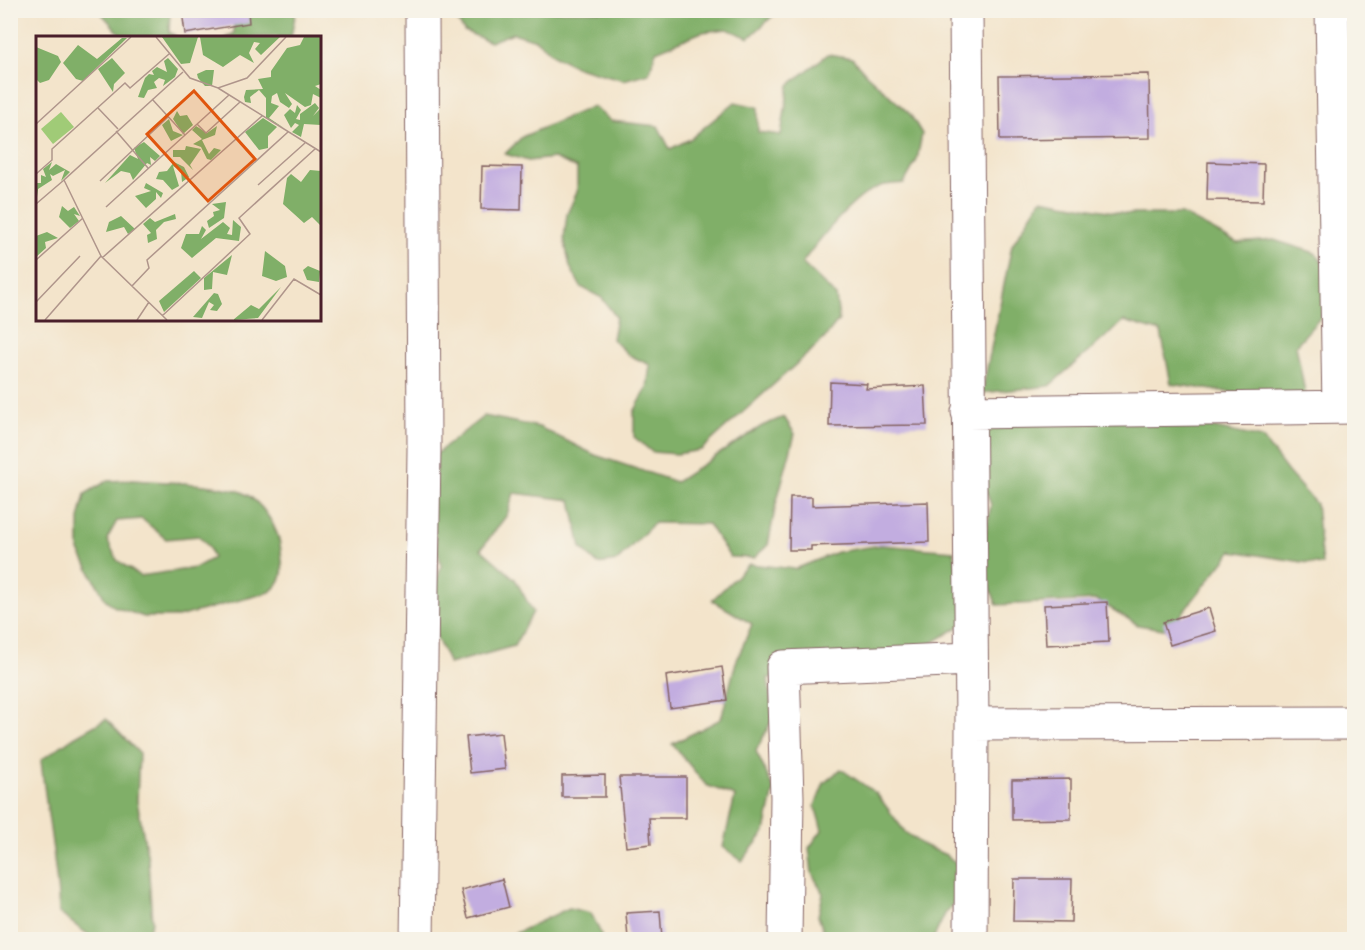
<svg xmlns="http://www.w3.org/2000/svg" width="1365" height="950" font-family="'IM FELL Great Primer',serif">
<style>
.forest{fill:#80af68;stroke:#65674a;stroke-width:1.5;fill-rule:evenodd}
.building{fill:#c2ade0}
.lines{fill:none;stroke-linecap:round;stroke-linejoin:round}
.minor-casing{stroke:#856463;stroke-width:35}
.minor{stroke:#fff;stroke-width:33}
.inset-road{fill:none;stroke:#af958b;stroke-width:1.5}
.view{fill:#e0560e;fill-opacity:0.15;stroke:#e0560e;stroke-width:3}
.inset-edge{fill:none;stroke:#4a1f2b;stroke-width:3}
</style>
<rect width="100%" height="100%" fill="#f7f3e8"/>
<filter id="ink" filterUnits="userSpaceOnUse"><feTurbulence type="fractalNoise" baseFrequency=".0167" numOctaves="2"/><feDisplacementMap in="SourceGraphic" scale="12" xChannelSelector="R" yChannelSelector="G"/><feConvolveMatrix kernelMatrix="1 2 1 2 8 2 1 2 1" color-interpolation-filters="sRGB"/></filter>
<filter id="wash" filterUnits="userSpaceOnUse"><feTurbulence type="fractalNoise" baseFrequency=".008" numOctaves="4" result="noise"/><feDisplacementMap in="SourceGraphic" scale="24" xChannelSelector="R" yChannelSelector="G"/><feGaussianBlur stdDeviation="1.35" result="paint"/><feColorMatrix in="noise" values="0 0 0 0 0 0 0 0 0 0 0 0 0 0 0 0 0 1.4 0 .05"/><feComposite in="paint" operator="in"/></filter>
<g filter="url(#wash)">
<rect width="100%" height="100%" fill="#f3e4cb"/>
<path class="forest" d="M102 11H170L169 32 177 37H123L102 14Z
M233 11H296L291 37 226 38 234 33Z
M775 11V14L749 38 727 29 702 32 656 51 649 73 624 80 577 67 555 56 536 40 513 33 490 42 464 31 451 11Z
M828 54 852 58 867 75 910 114 922 134 917 160 904 183C897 184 888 184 881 186 855 194 818 241 802 263L836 296 839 320 824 339 701 450 677 454 652 452 634 437V412L647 388 650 365 629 355 612 339 616 317 602 298 581 287 570 267 564 238 567 214 577 192V168L554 158 528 161 505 154 522 137 593 106 611 121 658 126 670 149 690 139 735 102 758 107V132L781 135 789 85Z
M1041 199 1125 214H1182L1237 243 1274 240 1315 253 1345 290 1296 345 1306 398 1234 393 1171 384 1161 332 1124 321 1049 386 982 393 1012 245Z
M999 408 1167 418 1262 438 1288 472 1316 504 1322 565 1232 551 1169 630 1138 625 1097 600 997 605 980 563 991 505 974 457Z
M484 416 539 427 595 455 676 482 762 426 784 417 795 434 776 504 768 545 754 558 730 557 708 524 654 523 617 561 598 564 581 548 571 500 514 493 507 515 481 549 515 579 533 612 514 646 449 664 427 617 441 566 424 478 431 458Z
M133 480C162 482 191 482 220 487 227 489 235 489 242 492 263 502 279 529 281 551 283 571 286 578 270 592L178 617H144L115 607 105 599 79 551V519L85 494 107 481ZM142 519 166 539 199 536 208 546 213 558 195 568 140 576 117 560 107 539 117 521Z
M881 545 954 551 965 623 927 646 768 678 773 718 756 751 774 790 765 832 742 861 723 847 735 796 706 785 672 744 721 719 736 662 752 624 712 600 749 564 795 569 837 552Z
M106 719 139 753 137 801 148 859 152 922 145 939H91L90 936 59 913C57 862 46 811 41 760L74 737Z
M841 769 877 794 905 832 923 845 946 855 965 870 960 895 945 914 934 937 927 939H826L818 916 823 894 812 873 809 848 822 830 815 806 824 783Z
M569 908 591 913 601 934V939H503Z"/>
<g id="blocks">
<path class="building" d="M182 10H248L249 23 185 34Z
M1149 74 1150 138 1000 140 999 76Z
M1208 162 1264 164 1263 201 1207 200Z
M482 166 522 167 521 210 481 209Z
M830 382 867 384 866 389 925 386 927 425 829 426Z
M790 497H812V506L928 502 929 542 811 546V550H789Z
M1107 602 1109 642 1046 645 1044 605Z
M1209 608 1216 631 1170 645 1163 622Z
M722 667 727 700 670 708 666 676Z
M501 733 505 769 470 773 466 737Z
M605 775V797H562V776Z
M619 777H686V818H649L651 844 626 847Z
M1071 779V819L1012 820V780Z
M502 879 509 907 468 918 461 890Z
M1014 879H1072L1071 922 1013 921Z
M660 911 662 939H628L626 913Z"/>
</g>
</g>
<g filter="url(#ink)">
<use href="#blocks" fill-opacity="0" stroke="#856463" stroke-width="1.5"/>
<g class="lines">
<defs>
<path id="minor" d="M966 10 972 724 971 940
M1332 10 1339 407
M968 412 1354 407
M972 724 1354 723
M417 940 424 450 422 10
M785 940 787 797 783 667 971 659"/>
</defs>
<use href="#minor" class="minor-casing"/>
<use href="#minor" class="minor"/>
</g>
</g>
<g transform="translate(36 36)">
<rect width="285" height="285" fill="#f3e4cb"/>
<path d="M25 76 38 91 17 108 5 93Z" fill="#a0cb77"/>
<path d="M126 1H162L154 27 145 28ZM164 1H244L225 19 219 13 224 7 218 6 213 17 218 27 204 19 187 31 167 19ZM268 1H285V48L279 50 285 54V62L277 58 275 69 269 71 249 57 256 68 253 72 244 66 241 57 236 60 235 67 243 70 233 82 248 92 230 82V62L223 54 214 61 215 67 209 66 208 61 210 54 227 53 222 43 235 41V35L251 12 264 9ZM86 2H91L47 45 40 43 27 27 42 9 61 23ZM0 11 22 20 25 26 13 44 4 47 0 43ZM76 22 89 37 78 48 77 56 62 33ZM132 22 142 33 139 41 127 50 129 44 123 42 118 46 121 52 112 54 108 62 102 61 109 42 113 38 118 39 116 35 121 31 131 36 128 25ZM170 34H178L176 50H169L162 42 161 38ZM279 67 283 72 277 80 285 72V89L268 88 265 101 256 96 263 89 259 87 255 92 248 79 254 73 259 77 261 69 265 74 260 83 264 84V78ZM141 75 144 80 151 79 157 89 147 98 137 83ZM227 82 241 91 232 100V112L223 114 209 96ZM133 83 137 95 147 99 135 105 126 89ZM160 90 171 97 181 90 179 99 166 104 173 118 178 112 185 114 175 124 171 123 165 111 157 108 166 103 156 94ZM108 106 124 120 119 125 114 121 115 129 111 127 97 144 94 137 85 135 69 147 94 119 102 123 98 112ZM150 110 165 113 154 129 157 134 144 121H137V114H149ZM16 126 13 134 20 128 34 136 25 145 29 134 17 140 14 138 16 144 2 153V161L0 147H5V139L10 141 7 133ZM138 126 148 131 153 141 146 146 145 135 137 130 143 150 136 154 127 144 120 143 123 136 131 135ZM274 134 285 135 284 189 276 181 268 187 247 168 251 142 255 138 265 146ZM110 147 127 157 125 162 120 156V163L110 172 99 160 115 155 108 152ZM190 166 188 182 173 192 171 185 178 180 177 176 184 174 176 168ZM26 170 32 175 38 171 44 180 38 178 43 185 34 192 23 181ZM139 178 140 183 128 186 120 194 121 203 112 207 111 199 115 197 107 188 114 182 119 186ZM85 180 99 193 92 198 88 191 70 196 73 186ZM197 184 205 191 203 205 180 202 156 222 145 212 150 198H163L166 190 170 194 165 203 187 186 194 192 191 198 196 199ZM11 196 22 202 9 206 10 212 0 221V200ZM229 215 249 230 251 241 240 245 226 240ZM196 219 191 239 177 236 176 253 168 254V242ZM272 230 284 235 283 246 271 244 267 234ZM158 235 165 242 128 276 123 265ZM245 251 222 282 197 284 215 269 223 273ZM178 257 182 258 186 268 181 275 174 274 178 269 173 266 166 282 157 281Z" fill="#80af68"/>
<path class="inset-road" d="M120 1 154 42 182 52 211 42 250 1M182 52 285 116M116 63 149 99M62 72 82 93M0 88 95 1M161 88 170 97 204 66M80 95 112 132M0 138 16 124V113L89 47 94 52 133 18M64 145 132 81M222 149 269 107M0 168 28 144M70 171 193 59M66 222 226 80M0 224 47 182M96 250 113 232 111 224 252 96M0 266 44 220M126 280 214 198 203 182 279 113M9 284 65 220M101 284 113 266M131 284 65 220 28 144 147 36M226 284 258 243 285 259"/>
<path class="view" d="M158 55 219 123 172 165 111 98Z"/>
<rect width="285" height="285" class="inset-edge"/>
</g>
<rect width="1365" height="950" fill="none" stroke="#f7f3e8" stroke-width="36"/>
</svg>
